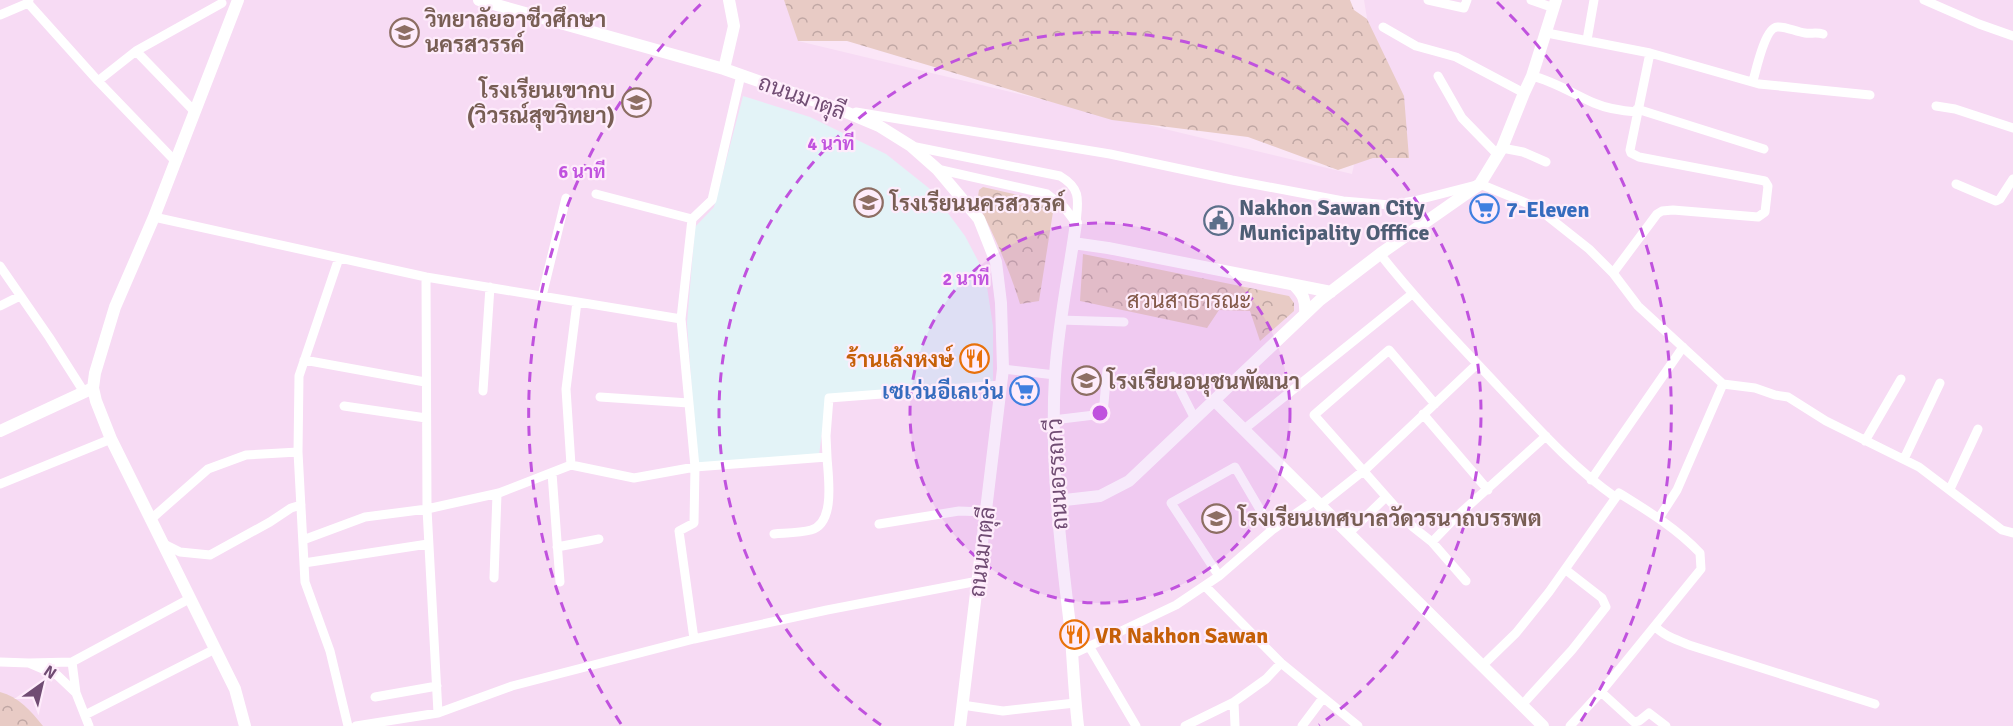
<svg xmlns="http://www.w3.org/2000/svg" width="2013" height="726" font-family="Signika,Sarabun,sans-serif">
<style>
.residential{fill:#f7dbf4}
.education{fill:#e3f3f7}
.forest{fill:url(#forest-crowns)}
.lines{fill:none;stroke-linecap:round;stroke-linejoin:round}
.street{stroke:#fff;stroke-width:9}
.secondary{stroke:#fff;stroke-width:12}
.ring{fill:none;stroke:#c052de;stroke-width:3;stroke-dasharray:10 8}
.labels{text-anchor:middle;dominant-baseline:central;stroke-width:4.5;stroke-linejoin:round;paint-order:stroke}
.education-label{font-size:22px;font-weight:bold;fill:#785e54;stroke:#feecfb;text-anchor:start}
.street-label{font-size:22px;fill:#704c73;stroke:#feecfb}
.service-label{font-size:22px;font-weight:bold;fill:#4e5e75;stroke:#feecfb;text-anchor:start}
.shop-label{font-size:22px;font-weight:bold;fill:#366cbe;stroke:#feecfb;text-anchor:start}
.park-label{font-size:22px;fill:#845a4a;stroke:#feecfb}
.food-label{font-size:22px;font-weight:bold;fill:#c56008;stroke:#feecfb;text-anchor:end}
.centre{fill:#c052de;stroke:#feecfb;stroke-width:3}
.ring-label{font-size:18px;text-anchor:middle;font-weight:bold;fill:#c052de;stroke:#feecfb;stroke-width:4.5;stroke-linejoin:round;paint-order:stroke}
</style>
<defs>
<pattern id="forest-crowns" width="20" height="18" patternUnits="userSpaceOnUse" patternTransform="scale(1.5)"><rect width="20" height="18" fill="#e8cbc5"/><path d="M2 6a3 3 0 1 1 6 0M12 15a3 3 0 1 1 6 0" fill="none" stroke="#c0a7a4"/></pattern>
</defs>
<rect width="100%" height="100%" fill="#fbe6f7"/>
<path class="residential" d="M0 0H795L798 41 1352 174 1375 67 1364 0H2013V726H0Z"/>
<path class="education" d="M743 96 810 117 886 154 930 189 965 236 985 274 993 326V383L827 396 819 455 697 464 687 323 695 227 714 207Z"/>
<path class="forest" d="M784 0H1350L1354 10 1367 19 1404 96 1409 158H1373L1338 170 1248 137 1112 120 847 41H798Z
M983 187 1045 201 1051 205 1053 212 1039 301 1020 304C1009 268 994 235 977 202L979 190Z
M1083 254 1289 296 1294 303V311L1260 341 1250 311 1219 310 1207 328 1080 301Z
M0 692C19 697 31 711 43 726H0Z"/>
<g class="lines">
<path class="street" d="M1428 0 1464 8 1467 0
M1531 0 1554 8
M1924 0 1979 24 2013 36
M28 3 98 81 176 162
M0 15 28 3 29 0
M1383 27 1416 46 1456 57 1524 93
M1547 33 1650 53 1759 84 1870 95
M1587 40 1594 0
M136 51 195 112
M1438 76 1462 118 1498 155
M1532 76C1554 81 1573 94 1594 103 1608 109 1622 111 1637 112
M98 81 136 51 222 3
M1753 81C1756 70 1765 28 1777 27 1786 26 1796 32 1805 33 1811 34 1816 32 1823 34
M1936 106 1955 109 2013 128
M1637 109 1764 149
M856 112 1110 154 1232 180 1343 201 1390 205 1414 201 1480 184 1536 207 1589 249 1613 273 1638 306 1723 384 1755 388 1775 395 1788 397 1826 421 1919 467 2002 530 2013 533
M911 146 1060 176C1082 189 1078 201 1076 223
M1502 148 1523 152 1546 162
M937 169 1047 194 1064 207 1076 223
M1956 184 1996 201 2000 199 2013 179
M596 194 692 219
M154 217 426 277 681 319
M1380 254C1417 301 1458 343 1499 387 1536 426 1571 466 1615 497
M339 258 299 376 298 452 305 582 330 651 348 726
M0 266 49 337 84 392
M1613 273 1657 214 1662 211 1673 210 1758 217 1765 212 1768 186 1765 181 1639 157 1631 153 1630 150 1650 53
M426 277 427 509 438 713
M542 296 566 198
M0 306 20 296
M1060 320 1124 322
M304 360 425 382
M1003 369 1055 375
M1173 376 1195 419
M483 391 490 287
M600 397 689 403
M1435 404 1389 350 1314 415 1413 527 1432 542 1456 517 1546 436
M344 406 426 418
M1423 414 1488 490
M1053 420 1103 414 1107 370
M1243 430 1412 294
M1865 441 1901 379
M1904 459 1940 383
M571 465 566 389 577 302
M552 473 560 582
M1591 480 1683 347
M0 484 111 439
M1950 489 1978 429
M1319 506 1367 468 1477 364
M1659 518 1677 490 1723 384
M150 520 208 469 246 455 298 452
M879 524 959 511 986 512
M1353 529 1386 497
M774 534C786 533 800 533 811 530 836 523 828 476 827 457
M303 540 365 517 427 509 499 493 571 465 634 478 695 467 827 457 826 436 829 398 1001 385
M1432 542 1466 581
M162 543 180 552 210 555 270 522 291 508 301 505
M557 547 599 539
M304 563 428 544
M1219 576 1171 503 1235 467 1272 530
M494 578 497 494
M1205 586 1281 663 1358 726
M1655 626C1663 636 1678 640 1689 645L1875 704
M694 639 679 531 694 523 695 467 681 319 692 219 712 200 741 75
M1089 646 1136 726
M1073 654 1176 605 1219 576 1272 530 1314 501
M0 662 29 663 57 675 76 693 89 726
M72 662 76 693
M29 663 72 662 189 599
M1482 666 1516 633 1549 592 1619 493C1648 511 1676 528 1700 553L1701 569 1601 692 1570 726
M1601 692 1634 722 1639 721 1649 713 1666 726
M375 697 437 686
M962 705 1003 711 1075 703
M1522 705 1572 650 1606 607 1602 598 1566 570
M85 715 215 649
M356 726 438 713 512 686 694 639 827 610 978 581
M1185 726 1234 702
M1235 726 1234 702 1266 679 1281 663
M1302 726 1323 698"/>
<path class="secondary" d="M238 0 154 217 115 307 95 373 93 388 96 401 111 439 235 689 245 726
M479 0 724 69 841 110 879 126 911 146 937 169 979 219 996 262 1001 303 1003 369 960 726
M724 69 734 26 729 0
M1076 223C1069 274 1058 324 1055 376 1050 460 1060 543 1070 626 1073 659 1074 693 1078 726
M1073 243 1108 248 1331 292
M1294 285C1303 294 1306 300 1305 314
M1215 401 1543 726
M0 431 93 388
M1056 501 1100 496 1129 481 1320 300 1380 254 1480 184 1502 148 1524 93 1532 76 1556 0"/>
</g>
<circle cx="1100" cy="413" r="190" fill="#c052de" fill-opacity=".12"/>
<g class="ring">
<circle cx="1100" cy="413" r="190"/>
<path d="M881 725A381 381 0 1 1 1319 725"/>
<path d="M621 724A571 571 0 0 1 703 2M1497 2A571 571 0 0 1 1579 724"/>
</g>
<defs>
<symbol id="university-ring" viewBox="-11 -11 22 22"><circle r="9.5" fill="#feecfb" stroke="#8d6e63" stroke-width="1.5"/><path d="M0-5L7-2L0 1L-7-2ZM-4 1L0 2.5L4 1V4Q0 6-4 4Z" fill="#8d6e63"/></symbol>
<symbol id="school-ring" viewBox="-11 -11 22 22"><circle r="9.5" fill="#feecfb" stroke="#8d6e63" stroke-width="1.5"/><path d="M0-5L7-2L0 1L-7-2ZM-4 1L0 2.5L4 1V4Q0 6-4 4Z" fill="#8d6e63"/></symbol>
<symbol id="supermarket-ring" viewBox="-11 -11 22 22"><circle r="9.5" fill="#feecfb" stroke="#3f7fe0" stroke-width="1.5"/><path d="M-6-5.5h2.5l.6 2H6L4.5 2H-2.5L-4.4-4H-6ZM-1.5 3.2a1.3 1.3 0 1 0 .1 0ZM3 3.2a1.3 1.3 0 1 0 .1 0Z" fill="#3f7fe0"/></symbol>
<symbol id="civic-ring" viewBox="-11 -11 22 22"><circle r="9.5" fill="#feecfb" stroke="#5c6f8a" stroke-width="1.5"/><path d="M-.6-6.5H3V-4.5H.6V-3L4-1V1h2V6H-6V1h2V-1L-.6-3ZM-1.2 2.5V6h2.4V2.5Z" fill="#5c6f8a"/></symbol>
<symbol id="restaurant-ring" viewBox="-11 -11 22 22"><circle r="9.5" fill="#feecfb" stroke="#e8710a" stroke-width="1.5"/><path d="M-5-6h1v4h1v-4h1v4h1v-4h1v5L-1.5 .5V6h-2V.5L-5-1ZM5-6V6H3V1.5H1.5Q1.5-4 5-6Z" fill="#e8710a"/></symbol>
</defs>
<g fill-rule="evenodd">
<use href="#university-ring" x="388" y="16" width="33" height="33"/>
<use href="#school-ring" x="620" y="86" width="33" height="33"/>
<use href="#school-ring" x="852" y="186" width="33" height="33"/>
<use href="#supermarket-ring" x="1468" y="192" width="33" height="33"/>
<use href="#civic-ring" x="1202" y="204" width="33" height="33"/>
<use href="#restaurant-ring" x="958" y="342" width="33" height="33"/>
<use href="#school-ring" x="1070" y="364" width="33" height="33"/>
<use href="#supermarket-ring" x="1008" y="374" width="33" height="33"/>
<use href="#school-ring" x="1200" y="502" width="33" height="33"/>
<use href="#restaurant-ring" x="1058" y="618" width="33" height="33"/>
</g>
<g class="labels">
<g class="education-label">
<text x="425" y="19">วิทยาลัยอาชีวศึกษา<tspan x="425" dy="25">นครสวรรค์</tspan></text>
<text x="615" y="90" text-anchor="end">โรงเรียนเขากบ<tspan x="615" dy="25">(วิวรณ์สุขวิทยา)</tspan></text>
<text x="890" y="203">โรงเรียนนครสวรรค์</text>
<text x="1107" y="381">โรงเรียนอนุชนพัฒนา</text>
<text x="1238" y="518">โรงเรียนเทศบาลวัดวรนาถบรรพต</text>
</g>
<g class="street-label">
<text transform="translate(802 97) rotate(20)">ถนนมาตุลี</text>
<text transform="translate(1057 474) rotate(-93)">ถนนอรรถกวี</text>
<text transform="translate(982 552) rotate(-83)">ถนนมาตุลี</text>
</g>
<g class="service-label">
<text x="1239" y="207">Nakhon Sawan City<tspan x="1239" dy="25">Municipality Offfice</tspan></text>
</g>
<g class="shop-label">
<text x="1506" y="209">7-Eleven</text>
<text x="1004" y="391" text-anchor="end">เซเว่นอีเลเว่น</text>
</g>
<g class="park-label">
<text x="1189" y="300">สวนสาธารณะ</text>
</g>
<g class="food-label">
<text x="954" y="359">ร้านเล้งหงษ์</text>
<text x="1095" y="635" text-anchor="start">VR Nakhon Sawan</text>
</g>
</g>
<circle cx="1100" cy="413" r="9" class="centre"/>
<g class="ring-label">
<text x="831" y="150">4 นาที</text>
<text x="582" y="178">6 นาที</text>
<text x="966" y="285">2 นาที</text>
</g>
<g transform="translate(42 684) rotate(34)" stroke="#feecfb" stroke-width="4.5" paint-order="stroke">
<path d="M0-4.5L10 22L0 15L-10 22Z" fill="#704c73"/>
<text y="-9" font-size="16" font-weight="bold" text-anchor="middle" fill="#704c73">N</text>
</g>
</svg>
